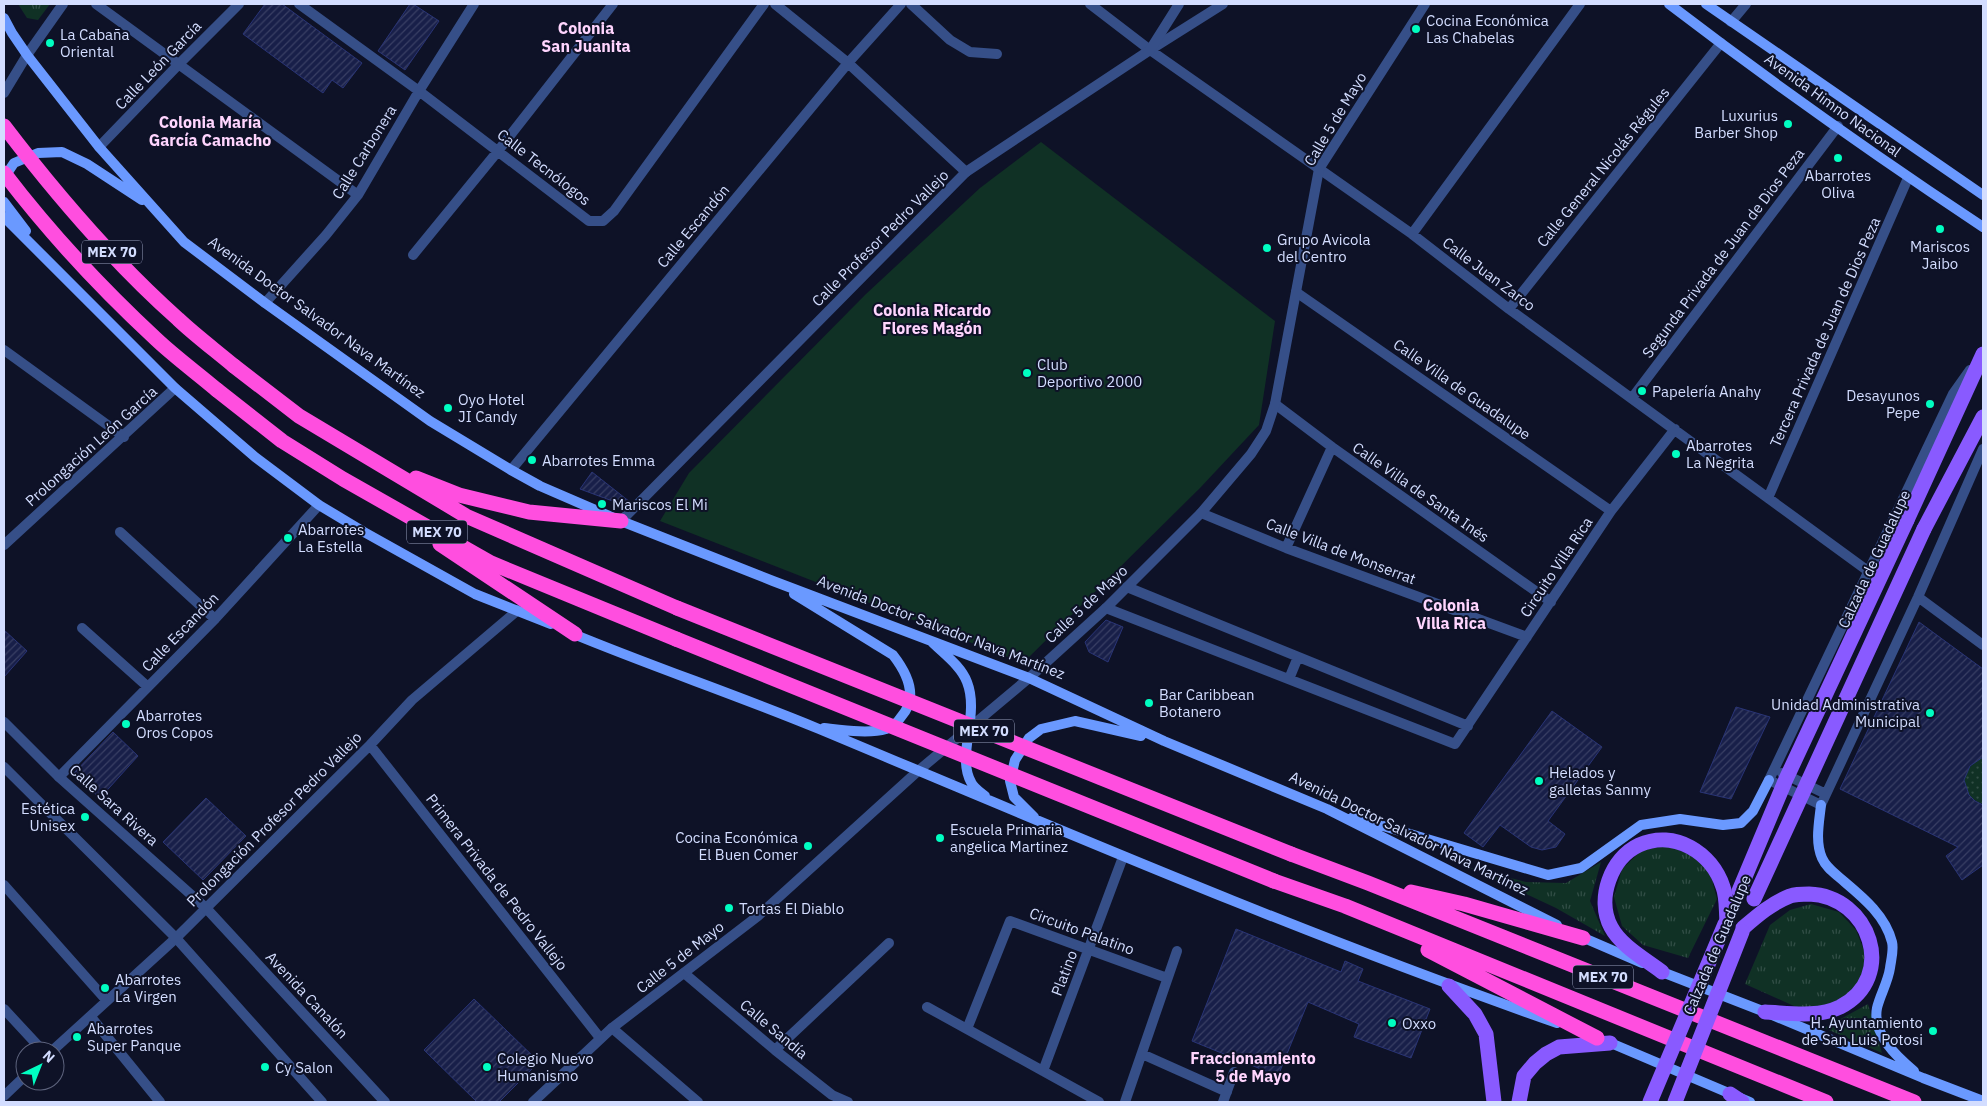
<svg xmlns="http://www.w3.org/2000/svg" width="1987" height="1106" font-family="'IBM Plex Sans',sans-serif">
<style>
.grass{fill:url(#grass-tufts)}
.garden{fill:url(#garden-dots)}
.pitch{fill:#103125}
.building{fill:url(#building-hatch);stroke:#293476}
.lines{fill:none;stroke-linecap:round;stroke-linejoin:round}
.minor{stroke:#364f88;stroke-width:10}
.tertiary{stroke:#364f88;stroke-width:10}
.secondary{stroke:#6a99ff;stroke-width:10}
.primary{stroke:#895aff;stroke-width:15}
.motorway{stroke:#ff4edf;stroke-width:15}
.primary-bridge{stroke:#895aff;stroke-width:15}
.motorway-bridge{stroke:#ff4edf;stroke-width:15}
.poi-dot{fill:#00fec1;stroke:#0e1227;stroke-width:2}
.labels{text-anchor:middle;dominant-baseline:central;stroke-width:4;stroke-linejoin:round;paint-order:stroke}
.shield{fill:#0e1227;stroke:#98a0be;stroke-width:1}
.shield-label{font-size:14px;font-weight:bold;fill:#d3ddff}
.poi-label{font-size:15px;fill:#d3ddff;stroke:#0e1227;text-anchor:start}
.street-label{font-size:15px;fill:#d3ddff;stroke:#0e1227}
.neighbourhood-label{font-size:16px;font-weight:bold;fill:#ffd5fe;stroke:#0e1227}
</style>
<defs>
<pattern id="grass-tufts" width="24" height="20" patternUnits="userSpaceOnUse" patternTransform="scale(1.25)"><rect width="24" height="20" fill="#103125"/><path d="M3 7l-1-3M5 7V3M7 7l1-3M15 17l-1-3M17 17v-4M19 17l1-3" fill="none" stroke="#324e46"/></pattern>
<pattern id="garden-dots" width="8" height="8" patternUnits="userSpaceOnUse" patternTransform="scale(1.25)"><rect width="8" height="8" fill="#103125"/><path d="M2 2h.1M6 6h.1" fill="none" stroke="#324e46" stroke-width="1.8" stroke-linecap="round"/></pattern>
<pattern id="building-hatch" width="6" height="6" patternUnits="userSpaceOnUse" patternTransform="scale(1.25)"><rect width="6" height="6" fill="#181f49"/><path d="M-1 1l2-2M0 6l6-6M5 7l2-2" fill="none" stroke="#393f64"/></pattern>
</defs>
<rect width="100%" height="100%" fill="#0e1227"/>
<path class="grass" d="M18 4H50L38 20 27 18Z
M1668 846 1691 855 1709 869 1717 899 1688 958 1643 945 1622 926 1614 897 1622 869 1642 850Z
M1601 862 1590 901 1605 936 1556 908 1468 867 1526 882 1566 883Z
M1811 904 1839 912 1856 930 1866 956 1863 979 1846 1000 1805 1011 1745 984 1770 925 1790 910Z
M1868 1004 1882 1053 1824 1028Z"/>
<path class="garden" d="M1983 757V804C1956 795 1959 769 1983 757Z"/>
<path class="pitch" d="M1041 142 1275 321 1259 425 1200 488 1023 663 660 521 689 473 866 294 980 188Z"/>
<path class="building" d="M265 4H282L362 63 343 88 332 80 323 93 243 34Z
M410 4H413L439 21 405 70 378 51Z
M592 472 630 502 626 506 580 489Z
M1106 620 1123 627 1108 662 1089 652 1085 642Z
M1919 622 1983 669V757L1970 766 1964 780 1969 795 1975 801 1983 805V865L1962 880 1946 856 1958 847 1840 789Z
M4 630 27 651 4 677Z
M1736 707 1770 717 1731 799 1700 792Z
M1552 711 1602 747 1548 821 1565 834 1556 847 1542 850 1531 847 1500 825 1483 847 1464 833Z
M113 732 138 756 100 798 73 774Z
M206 798 246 836 203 880 163 842Z
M1236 929 1341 972 1345 961 1363 969 1358 981 1430 1009 1411 1058 1354 1037 1359 1024 1308 1002 1278 1076 1192 1041Z
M474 999 539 1062 499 1102H477L424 1050Z"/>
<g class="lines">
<path class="minor" d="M96 4 358 195
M299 4 419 91 589 221H603L614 211 764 4
M775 4 848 63 966 172
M911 4 950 40 970 52 997 54
M1090 4 1150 50 1412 234 1509 309 1868 571
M1731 22 1746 4
M1150 50 1223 4
M99 147 179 64 239 4
M1412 234 1580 4
M413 255 498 151 613 4
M1296 292 1611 511
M265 303 326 235 358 195 419 91 474 4
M1509 309 1721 43
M4 350 124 437
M1970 370 1953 394 1769 780 1821 805 1918 597 1983 449
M1632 398 1838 126
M1275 404 1332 447 1551 602
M511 470 848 63 901 4
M1768 498 1908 178
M1201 513 1286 548 1527 637
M120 532 215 619
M4 545 175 388
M1286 548 1332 447
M1127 587 1468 726
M1918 597 1983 645
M1106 608 1455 744 1611 511 1675 429
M82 628 148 687
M1289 679 1298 657
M370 745 600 1038
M1782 773 1826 794
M59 777 215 619 319 505
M4 885 107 1001
M684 973 775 1050 832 1095 848 1102
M927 1007 1099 1102
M4 1009 43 1051
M91 1017 160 1102
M612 1028 698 1102
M967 1029 1010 921 1167 978
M775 1050 889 943
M52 1051 176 938 370 745 412 700 518 610
M1142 1054 1227 1092
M1043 1071 1123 857
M4 1096 25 1076
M1125 1102 1177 951
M1223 1102 1234 1072"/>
<path class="tertiary" d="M4 93 27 55 63 4
M621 521 966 172 1150 50 1179 4
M4 722 59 777 206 908 385 1102
M4 767 176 938 322 1102
M533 1102 612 1028 758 916 918 771 1029 678 1106 608 1201 513 1251 454 1266 431 1275 404 1319 169 1425 4"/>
<path class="secondary" d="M1669 4C1771 82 1876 156 1983 227
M1706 4 1983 195
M4 18 12 33 27 55 99 147 184 242 265 303 430 421 511 470 540 486 621 521 773 581 1029 678 1164 741 1327 809 1557 925
M4 178 14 163 38 153 62 152 87 164 142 200
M4 202 26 231
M4 217 175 388 255 457 319 505 364 532 475 594 551 624
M794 594 893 655C907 673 919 697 901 717 898 722 891 728 886 729 869 734 842 730 824 728
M571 633C653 667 737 695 819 729 1063 831 1307 936 1557 1023
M932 642C944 654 961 666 967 682 980 715 956 755 971 782 973 787 980 792 985 796
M1821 805C1819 823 1815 842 1822 858 1826 867 1833 872 1840 878 1860 895 1885 914 1892 942 1894 950 1891 960 1890 968 1888 982 1880 995 1877 1008 1872 1034 1897 1057 1914 1071
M1034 817 1014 797 1010 781 1015 760 1029 738 1041 729 1075 721 1141 736
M1353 817 1548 875 1581 868 1641 825 1680 819 1723 825 1741 823 1753 811 1769 780
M1577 935 1642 963
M1657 970 1765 1012 1923 1078 1983 1101
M1606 1041 1750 1102"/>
<path class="primary" d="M1907 520 1983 354
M1924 529 1983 417
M1743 928C1758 915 1772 903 1790 896 1796 894 1803 894 1809 894 1870 896 1898 977 1840 1007 1817 1018 1789 1013 1765 1012
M1662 972C1645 959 1621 946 1611 927 1596 899 1611 858 1639 845 1675 829 1712 853 1723 887 1727 897 1726 911 1727 921
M1449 986 1475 1014 1486 1034 1494 1102
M1730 1094 1742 1102
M1519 1102 1524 1076 1535 1063 1546 1054 1559 1047 1610 1043"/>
<path class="motorway" d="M234 366 299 416 466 516 677 608
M217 390 282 441 343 479 491 563 676 639
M416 478 459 495 529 512 621 521
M440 544 575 634
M1291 854 1368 883 1914 1102
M1274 881 1345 906 1826 1102
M1411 892 1464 904 1583 938
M1428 950 1597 1038"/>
<path class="primary-bridge" d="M1739 891 1786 779 1907 520
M1754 899 1924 529
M1650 1102 1725 924
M1675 1102 1742 932"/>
<path class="motorway-bridge" d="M4 126C55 193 115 263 178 319 196 336 215 350 234 366
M4 173C49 232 101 288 156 339 175 357 197 373 217 390
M677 608 1291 854
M676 639 1274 881"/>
</g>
<g class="poi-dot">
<circle cx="1416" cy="29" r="5"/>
<circle cx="50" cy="43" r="5"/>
<circle cx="1788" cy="124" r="5"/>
<circle cx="1838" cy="158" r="5"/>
<circle cx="1940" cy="229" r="5"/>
<circle cx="1267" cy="248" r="5"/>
<circle cx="1027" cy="373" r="5"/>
<circle cx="1642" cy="391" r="5"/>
<circle cx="1930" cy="404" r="5"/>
<circle cx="448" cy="408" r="5"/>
<circle cx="1676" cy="454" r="5"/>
<circle cx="532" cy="460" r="5"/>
<circle cx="602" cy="504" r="5"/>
<circle cx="288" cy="538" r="5"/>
<circle cx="1149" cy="703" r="5"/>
<circle cx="1930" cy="713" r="5"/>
<circle cx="126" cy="724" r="5"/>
<circle cx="1539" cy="781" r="5"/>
<circle cx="85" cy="817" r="5"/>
<circle cx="940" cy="838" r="5"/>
<circle cx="808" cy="846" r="5"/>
<circle cx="729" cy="908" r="5"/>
<circle cx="105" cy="988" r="5"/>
<circle cx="1392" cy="1023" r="5"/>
<circle cx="1933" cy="1031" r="5"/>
<circle cx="77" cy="1037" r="5"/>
<circle cx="265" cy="1067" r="5"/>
<circle cx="487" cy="1067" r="5"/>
</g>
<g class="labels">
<g class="shield">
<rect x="82" y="240.5" width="60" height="23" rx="4"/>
<rect x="407" y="520.5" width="60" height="23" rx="4"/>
<rect x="954" y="719.5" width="60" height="23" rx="4"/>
<rect x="1573" y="965.5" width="60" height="23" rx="4"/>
</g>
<g class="shield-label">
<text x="112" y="252">MEX 70</text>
<text x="437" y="532">MEX 70</text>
<text x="984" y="731">MEX 70</text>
<text x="1603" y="977">MEX 70</text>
</g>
<g class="poi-label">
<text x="1426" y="20">Cocina Económica<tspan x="1426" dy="17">Las Chabelas</tspan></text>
<text x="60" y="34">La Cabaña<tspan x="60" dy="17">Oriental</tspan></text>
<text x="1778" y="115" text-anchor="end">Luxurius<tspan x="1778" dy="17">Barber Shop</tspan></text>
<text x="1838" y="175" text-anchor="middle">Abarrotes<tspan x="1838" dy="17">Oliva</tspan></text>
<text x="1277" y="239">Grupo Avicola<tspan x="1277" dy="17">del Centro</tspan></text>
<text x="1940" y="246" text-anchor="middle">Mariscos<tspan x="1940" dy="17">Jaibo</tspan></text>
<text x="1037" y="364">Club<tspan x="1037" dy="17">Deportivo 2000</tspan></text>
<text x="1652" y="391">Papelería Anahy</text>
<text x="1920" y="395" text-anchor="end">Desayunos<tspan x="1920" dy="17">Pepe</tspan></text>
<text x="458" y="399">Oyo Hotel<tspan x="458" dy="17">JI Candy</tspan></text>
<text x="1686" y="445">Abarrotes<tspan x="1686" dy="17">La Negrita</tspan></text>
<text x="542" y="460">Abarrotes Emma</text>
<text x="612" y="504">Mariscos El Mi</text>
<text x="298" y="529">Abarrotes<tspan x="298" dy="17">La Estella</tspan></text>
<text x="1159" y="694">Bar Caribbean<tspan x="1159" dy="17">Botanero</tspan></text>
<text x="1920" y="704" text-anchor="end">Unidad Administrativa<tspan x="1920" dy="17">Municipal</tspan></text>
<text x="136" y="715">Abarrotes<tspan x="136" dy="17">Oros Copos</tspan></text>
<text x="1549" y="772">Helados y<tspan x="1549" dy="17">galletas Sanmy</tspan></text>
<text x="75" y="808" text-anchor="end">Estética<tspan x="75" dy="17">Unisex</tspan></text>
<text x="950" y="829">Escuela Primaria<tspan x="950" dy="17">angelica Martinez</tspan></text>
<text x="798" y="837" text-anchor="end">Cocina Económica<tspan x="798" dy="17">El Buen Comer</tspan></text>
<text x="739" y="908">Tortas El Diablo</text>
<text x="115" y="979">Abarrotes<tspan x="115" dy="17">La Virgen</tspan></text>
<text x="1923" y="1022" text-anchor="end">H. Ayuntamiento<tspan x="1923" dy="17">de San Luis Potosi</tspan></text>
<text x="1402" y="1023">Oxxo</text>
<text x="87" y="1028">Abarrotes<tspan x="87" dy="17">Super Panque</tspan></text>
<text x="497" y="1058">Colegio Nuevo<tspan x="497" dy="17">Humanismo</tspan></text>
<text x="275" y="1067">Cy Salon</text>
</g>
<g class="street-label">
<text transform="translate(158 65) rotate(-46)">Calle León García</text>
<text transform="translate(1833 105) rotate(36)">Avenida Himno Nacional</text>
<text transform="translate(1335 119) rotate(-59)">Calle 5 de Mayo</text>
<text transform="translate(364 152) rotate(-58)">Calle Carbonera</text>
<text transform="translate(544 167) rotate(38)">Calle Tecnólogos</text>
<text transform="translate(1603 167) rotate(-51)">Calle General Nicolás Régules</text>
<text transform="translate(693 226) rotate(-50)">Calle Escandón</text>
<text transform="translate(880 238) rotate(-45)">Calle Profesor Pedro Vallejo</text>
<text transform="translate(1723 253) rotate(-53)">Segunda Privada de Juan de Dios Peza</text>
<text transform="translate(1489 274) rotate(37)">Calle Juan Zarco</text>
<text transform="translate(317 317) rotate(36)">Avenida Doctor Salvador Nava Martínez</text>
<text transform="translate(1825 332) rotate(-66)">Tercera Privada de Juan de Dios Peza</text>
<text transform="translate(1462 389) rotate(35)">Calle Villa de Guadalupe</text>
<text transform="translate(91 446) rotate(-42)">Prolongación León García</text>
<text transform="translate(1421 492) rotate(35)">Calle Villa de Santa Inés</text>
<text transform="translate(1341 551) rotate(21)">Calle Villa de Monserrat</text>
<text transform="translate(1874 559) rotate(-65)">Calzada de Guadalupe</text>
<text transform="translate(1556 567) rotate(-56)">Circuito Villa Rica</text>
<text transform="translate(1086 604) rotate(-43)">Calle 5 de Mayo</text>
<text transform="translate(941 627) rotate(21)">Avenida Doctor Salvador Nava Martínez</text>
<text transform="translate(180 632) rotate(-46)">Calle Escandón</text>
<text transform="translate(114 805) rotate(42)">Calle Sara Rivera</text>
<text transform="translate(274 819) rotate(-45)">Prolongación Profesor Pedro Vallejo</text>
<text transform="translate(1409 833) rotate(26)">Avenida Doctor Salvador Nava Martínez</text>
<text transform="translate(497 882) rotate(52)">Primera Privada de Pedro Vallejo</text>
<text transform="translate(1082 931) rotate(20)">Circuito Palatino</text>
<text transform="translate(1717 945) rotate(-67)">Calzada de Guadalupe</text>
<text transform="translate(680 957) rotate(-38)">Calle 5 de Mayo</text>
<text transform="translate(1064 973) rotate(-69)">Platino</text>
<text transform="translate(307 995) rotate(47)">Avenida Canalón</text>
<text transform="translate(774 1029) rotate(40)">Calle Sandía</text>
</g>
<g class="neighbourhood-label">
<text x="586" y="28">Colonia<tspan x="586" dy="18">San Juanita</tspan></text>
<text x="210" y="122">Colonia María<tspan x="210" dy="18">García Camacho</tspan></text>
<text x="932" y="310">Colonia Ricardo<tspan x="932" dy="18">Flores Magón</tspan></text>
<text x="1451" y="605">Colonia<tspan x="1451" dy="18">Villa Rica</tspan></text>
<text x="1253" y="1058">Fraccionamiento<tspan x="1253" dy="18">5 de Mayo</tspan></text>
</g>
</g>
<rect width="1987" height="1106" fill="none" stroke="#d3ddff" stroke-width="10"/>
<g transform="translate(40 1066) rotate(43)"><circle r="24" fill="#0e1227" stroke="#5d637d"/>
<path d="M0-4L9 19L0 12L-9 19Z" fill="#00fec1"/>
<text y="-8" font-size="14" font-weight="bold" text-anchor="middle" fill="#d3ddff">N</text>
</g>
</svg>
